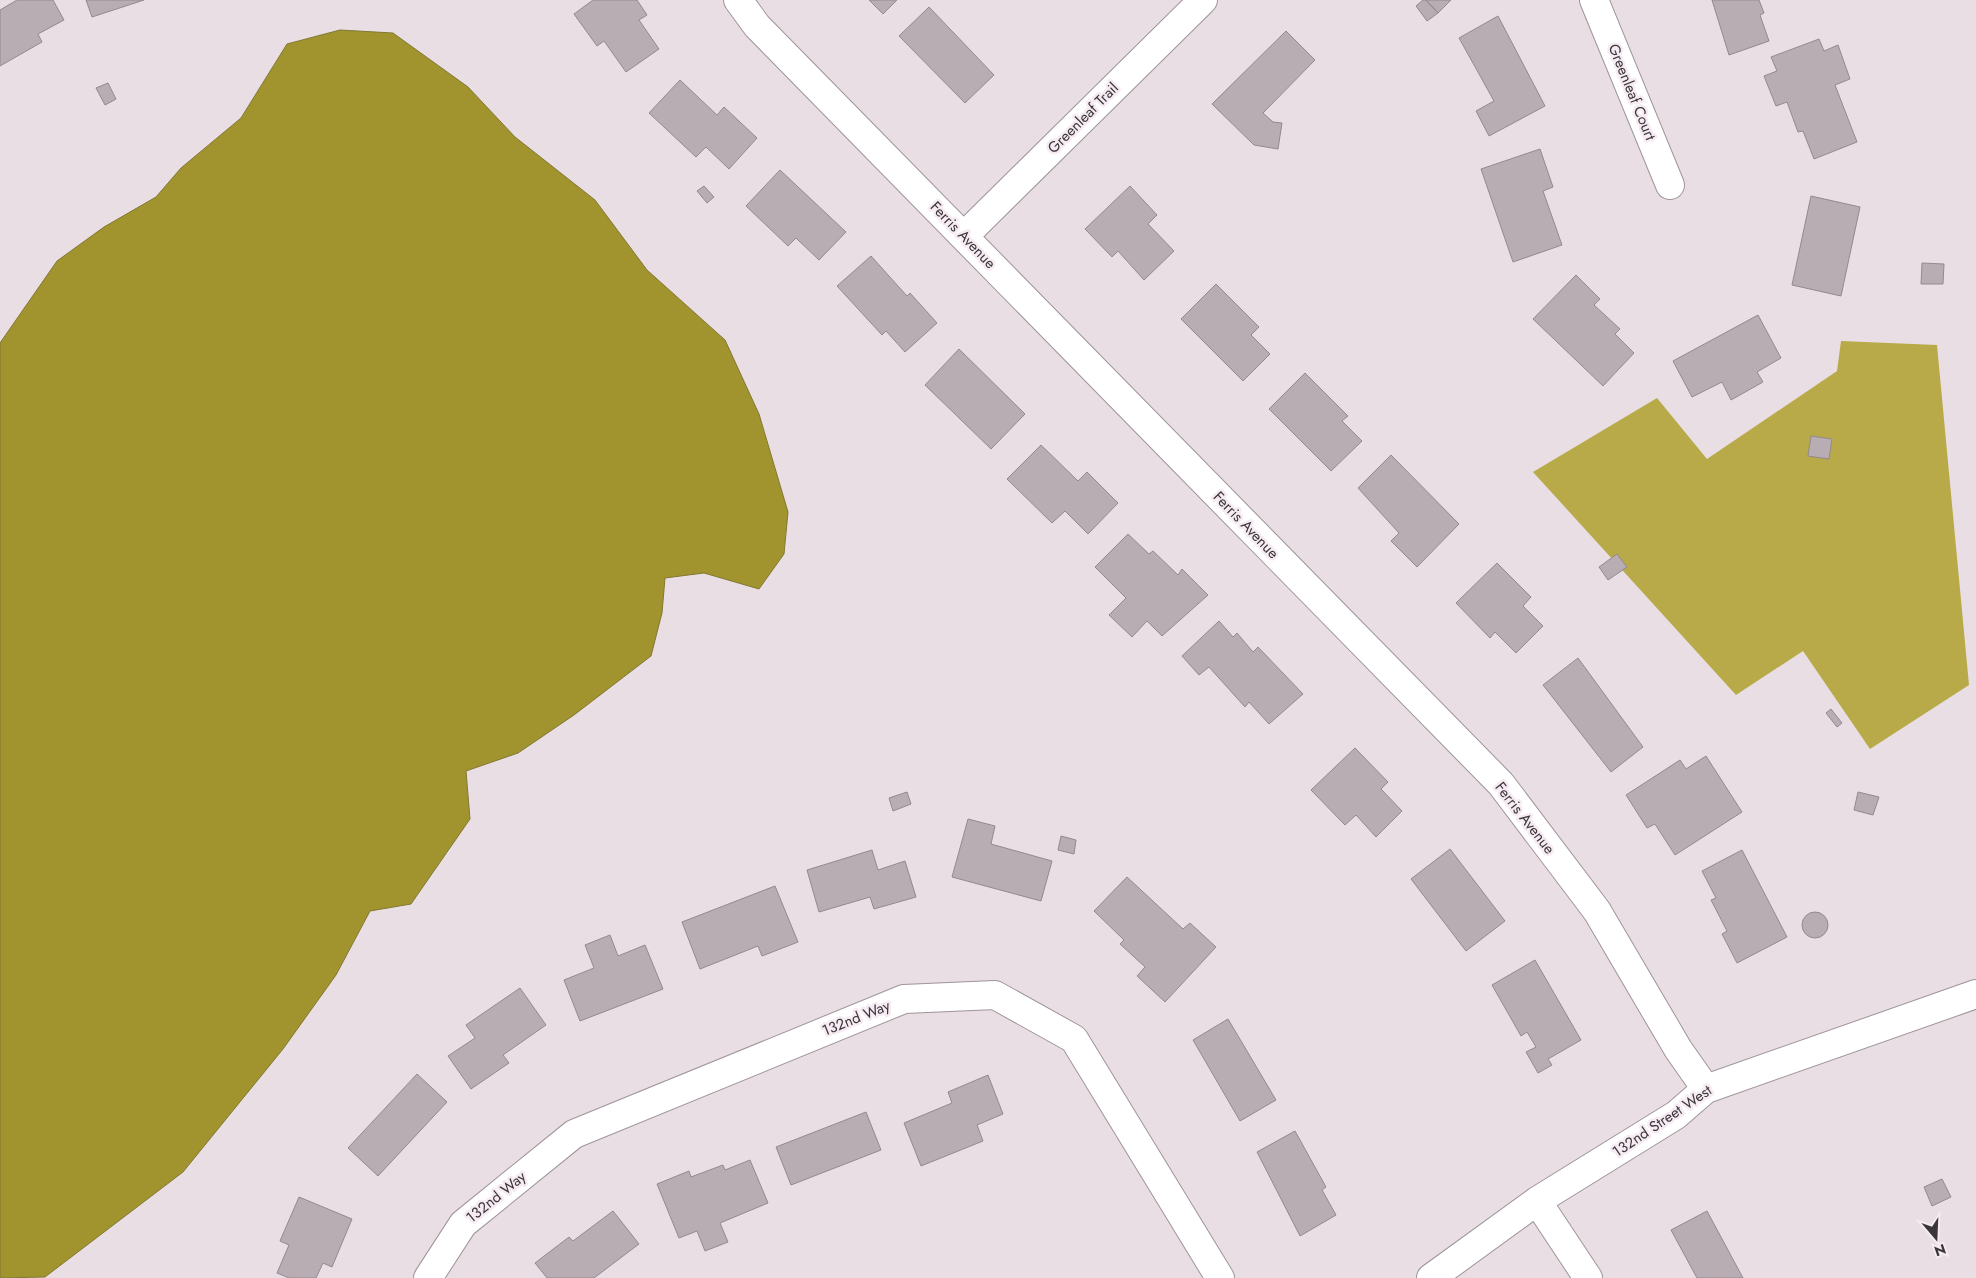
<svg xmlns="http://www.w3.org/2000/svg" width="1976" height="1278" font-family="Jost,sans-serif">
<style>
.forest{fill:#b8aa49}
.water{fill:#a1942f;stroke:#827832}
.building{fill:#b7adb3;stroke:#93898f}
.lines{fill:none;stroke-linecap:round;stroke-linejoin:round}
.minor-casing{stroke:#9e949a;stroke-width:30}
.minor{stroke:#fff;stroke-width:28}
.labels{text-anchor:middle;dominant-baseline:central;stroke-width:5;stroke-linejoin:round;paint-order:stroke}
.street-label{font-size:15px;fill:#3a3639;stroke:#f6ebf2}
</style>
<rect width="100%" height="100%" fill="#e9dee4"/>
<path class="forest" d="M1841 341 1937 345 1969 685 1870 749 1803 651 1736 695 1533 472 1657 398 1707 459 1837 371Z"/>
<path class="water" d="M340 30 393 33 468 87 515 137 595 200 647 270 725 340 759 414 788 512 784 554 759 589 704 573 665 578 662 613 651 656 574 715 518 753 466 771 470 819 411 904 370 911 336 975 283 1049 183 1172 45 1277 0 1278V343L57 261 104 227 156 197 181 168 241 118 287 44Z"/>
<path class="building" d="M17 0H53L64 20 38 34 42 42 0 66V10Z
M86 0H144L92 17Z
M593 0H637L647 15 639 20 659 49 626 72 604 41 597 46 574 14Z
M869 0H897L883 14Z
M1423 0H1426L1438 13 1427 21 1416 6Z
M1426 0H1451L1438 13Z
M1712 0H1759L1764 13 1760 15 1769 41 1729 55Z
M929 7 994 75 965 103 899 36Z
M1498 16 1545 106 1489 136 1476 111 1494 101 1459 38Z
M1286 31 1315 60 1263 113 1273 122 1282 123 1278 149 1254 145 1212 104Z
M1819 39 1824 51 1838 45 1850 79 1835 85 1857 142 1814 159 1803 131 1798 132 1787 102 1776 106 1764 76 1777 71 1771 57Z
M680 80 717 115 724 107 757 138 729 169 706 147 696 157 649 113Z
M108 83 116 99 105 105 96 88Z
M1540 149 1553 187 1543 191 1562 245 1513 262 1481 169Z
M780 170 846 232 819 260 796 238 788 246 746 206Z
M704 186 714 197 707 203 697 191Z
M1130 186 1157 215 1148 224 1174 251 1144 280 1118 251 1112 257 1085 229Z
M1811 196 1860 207 1841 296 1792 285Z
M871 256 907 296 910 293 937 323 905 352 886 331 882 335 837 286Z
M1922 263 1944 264 1943 284H1921Z
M1576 275 1600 299 1594 305 1620 329 1615 334 1634 353 1603 386 1533 319Z
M1216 284 1259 327 1251 335 1270 354 1243 381 1181 319Z
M1758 315 1781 358 1757 372 1763 382 1731 400 1722 382 1692 397 1673 361Z
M959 349 1025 414 991 449 925 385Z
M1305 373 1348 416 1342 421 1362 441 1331 471 1269 409Z
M1811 436 1832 439 1829 459 1808 456Z
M1041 445 1078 481 1087 472 1118 503 1088 534 1065 511 1052 523 1007 479Z
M1391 455 1459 524 1417 567 1391 541 1399 533 1358 488Z
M1128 534 1149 554 1153 551 1178 575 1182 569 1208 595 1162 636 1147 621 1132 637 1109 615 1126 598 1095 567Z
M1617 554 1627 567 1608 580 1599 567Z
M1497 563 1531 597 1523 606 1543 626 1516 653 1495 632 1490 638 1456 603Z
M1219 621 1233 637 1237 633 1253 652 1258 647 1303 694 1269 724 1249 702 1245 707 1209 667 1199 675 1182 656Z
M1578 658 1643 747 1611 772 1543 685Z
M1831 709 1842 723 1837 727 1826 713Z
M1355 748 1388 782 1381 789 1402 811 1376 837 1356 815 1345 825 1311 790Z
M1706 756 1742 812 1675 855 1655 824 1647 828 1626 795 1680 760 1686 769Z
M907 792 911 804 893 811 889 798Z
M1858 792 1879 797 1873 815 1854 810Z
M968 819 995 826 991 844 1052 861 1041 901 952 877Z
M1061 836 1076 840 1074 854 1058 850Z
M1450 849 1505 921 1466 951 1411 879Z
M872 850 878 870 905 861 916 897 874 909 870 897 819 912 807 870Z
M1742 850 1787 937 1737 963 1722 934 1727 931 1711 900 1716 898 1702 871Z
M1127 877 1183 929 1190 923 1216 947 1165 1002 1137 976 1145 967 1120 944 1124 940 1094 911Z
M775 886 798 942 762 956 758 946 700 969 682 922Z
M1802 925a13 13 0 1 1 26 0a13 13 0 1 1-26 0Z
M610 935 618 956 645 945 663 989 580 1021 564 980 594 968 585 945Z
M1535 960 1581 1040 1548 1059 1552 1065 1538 1073 1526 1052 1536 1047 1527 1032 1521 1036 1492 985Z
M520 988 546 1025 503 1055 509 1063 471 1089 448 1056 475 1038 466 1025Z
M1228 1019 1276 1100 1240 1121 1193 1040Z
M417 1074 447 1102 378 1176 348 1148Z
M988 1075 1003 1114 977 1125 983 1141 921 1166 904 1123 952 1103 948 1092Z
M866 1112 881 1150 791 1185 776 1147Z
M1295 1131 1326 1187 1322 1190 1336 1215 1300 1236 1257 1152Z
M750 1160 768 1203 720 1223 728 1242 705 1251 697 1231 679 1238 657 1184 689 1171 691 1177 723 1165 725 1170Z
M1942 1179 1951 1197 1932 1206 1924 1187Z
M299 1197 352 1219 332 1267 323 1263 316 1278H289L277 1273 289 1245 280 1241Z
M613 1211 639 1244 594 1278H547L535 1263 569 1237 573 1241Z
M1707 1211 1743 1278H1697L1671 1230Z"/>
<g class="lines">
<defs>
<path id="minor" d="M738 0 757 26 1501 784 1597 911 1678 1049 1706 1089
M1594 0 1670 185
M964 236 1203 0
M1537 1201 1588 1278
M428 1278 463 1224 574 1134 904 999 995 995 1074 1039 1220 1278
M1431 1278 1537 1201 1676 1115 1706 1089 1976 994"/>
</defs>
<use href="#minor" class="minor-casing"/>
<use href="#minor" class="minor"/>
</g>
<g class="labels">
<g class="street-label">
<text transform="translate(1632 92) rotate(68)">Greenleaf Court</text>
<text transform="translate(1083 118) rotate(-45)">Greenleaf Trail</text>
<text transform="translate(963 235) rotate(46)">Ferris Avenue</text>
<text transform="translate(1246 525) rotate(46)">Ferris Avenue</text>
<text transform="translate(1525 818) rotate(52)">Ferris Avenue</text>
<text transform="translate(856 1018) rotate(-22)">132nd Way</text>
<text transform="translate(1662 1121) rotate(-34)">132nd Street West</text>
<text transform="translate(496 1197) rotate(-39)">132nd Way</text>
</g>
</g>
<g transform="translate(1936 1238) rotate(161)" stroke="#f6ebf2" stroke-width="4" paint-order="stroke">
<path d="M0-4L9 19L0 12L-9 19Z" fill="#3a3639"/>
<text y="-8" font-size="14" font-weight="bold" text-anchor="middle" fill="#3a3639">N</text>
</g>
</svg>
